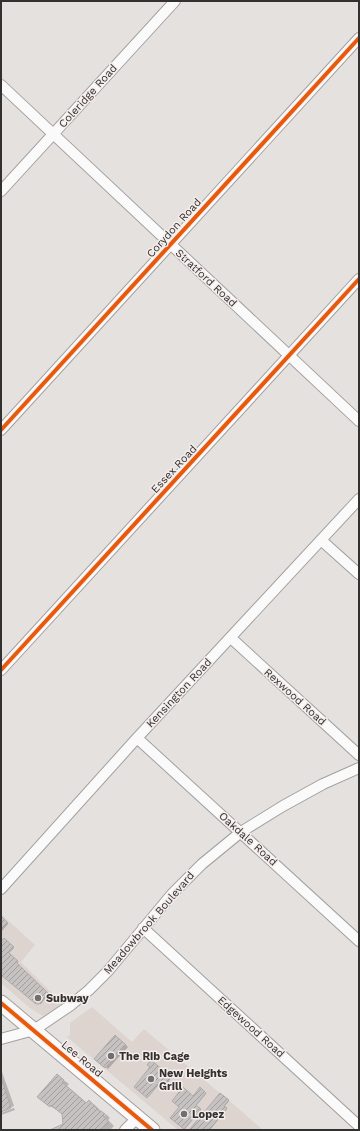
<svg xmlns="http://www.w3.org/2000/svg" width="360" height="1131" font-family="'Work Sans',sans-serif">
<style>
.built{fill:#ddd3cf}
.shadow{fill:#0003}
.building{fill:url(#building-hatch);stroke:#afacac}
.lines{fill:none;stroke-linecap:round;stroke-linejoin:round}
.minor-casing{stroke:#a2a09f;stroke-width:12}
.secondary-casing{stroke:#a2a09f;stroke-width:17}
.minor{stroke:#fbfafa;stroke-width:10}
.secondary{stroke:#fbfafa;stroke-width:15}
.cycleway-casing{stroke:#f5edeb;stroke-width:6}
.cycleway{stroke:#e8590c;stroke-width:4}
.poi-dot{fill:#716f6d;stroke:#f5edeb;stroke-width:1.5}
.labels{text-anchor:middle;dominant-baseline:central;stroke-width:3;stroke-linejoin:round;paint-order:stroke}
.street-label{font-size:11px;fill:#333130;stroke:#f5edeb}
.poi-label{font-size:11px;font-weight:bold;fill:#333130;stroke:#f5edeb;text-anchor:start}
</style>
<defs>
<pattern id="building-hatch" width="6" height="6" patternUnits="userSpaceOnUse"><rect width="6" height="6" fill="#c5c2c1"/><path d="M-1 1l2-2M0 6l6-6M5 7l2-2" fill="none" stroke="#a19e9d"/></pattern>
</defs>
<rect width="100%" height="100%" fill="#e5e1df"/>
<path class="built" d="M1 914 35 945 21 962 63 1004 43 1016 30 1008 1 983Z
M92 1007 132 1042 144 1029 198 1075 232 1103 263 1130H178L67 1037 70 1035V1023Z"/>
<path class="shadow" d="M1 917 8 924 1 932Z
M5 940 14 948 9 953 18 962 17 964 49 994 41 1004H37L1 973V943Z
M118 1038 128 1047 108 1069 96 1059Z
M151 1061 171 1078 167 1084 162 1081 148 1097 135 1087 151 1067Z
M1 1069 14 1106 1 1111Z
M57 1075 69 1084 67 1086 87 1103 89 1102 95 1105 104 1114 100 1121 106 1114 110 1118 108 1120 114 1126 110 1130H51L64 1125 63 1114 50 1106Z
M200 1089 206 1094 196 1106 201 1110 185 1129 172 1117Z
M221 1094 229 1101 224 1107 227 1109 210 1130H190Z
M14 1108 15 1110 1 1115V1113Z"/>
<path class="building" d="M1 916 8 923 1 930Z
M4 938 14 947 8 952 18 961 17 963 48 993 39 1004H36L1 975V941Z
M115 1035 126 1045 105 1068 94 1059Z
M151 1060 171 1077 165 1084 161 1081 147 1098 134 1087 150 1067 147 1065Z
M57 1074 64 1080 62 1082 86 1103 89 1100 100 1112 101 1111 105 1114 103 1116 109 1122 102 1130H50L63 1124 62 1114 51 1105 50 1107 37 1097Z
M1 1077 11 1108 1 1112Z
M183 1087 193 1096 200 1087 206 1093 196 1105 201 1109 184 1129 170 1118 179 1107 172 1101Z
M220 1093 229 1100 224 1106 227 1108 209 1130H189Z"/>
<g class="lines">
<defs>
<path id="minor" d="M1 85 359 421
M1 191 175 1
M1 430 359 38
M321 540 359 574
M231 638 359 755
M1 670 359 279
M137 738 359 941
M1 889 137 738 359 499
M143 928 359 1126
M1 1039 34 1030 71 1005 89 990 108 971 172 894 202 864 241 832 283 806 323 784 359 768
M125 1130 137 1118"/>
<path id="secondary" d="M1 1003 152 1130"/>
</defs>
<use href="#minor" class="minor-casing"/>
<use href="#secondary" class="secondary-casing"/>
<use href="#minor" class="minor"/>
<use href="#secondary" class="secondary"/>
<defs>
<path id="cycleway" d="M1 430 359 38
M1 670 359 279
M1 1003 152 1130"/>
</defs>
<use href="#cycleway" class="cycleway-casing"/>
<use href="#cycleway" class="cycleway"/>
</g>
<g class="poi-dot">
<circle cx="38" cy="998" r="4"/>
<circle cx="111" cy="1056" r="4"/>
<circle cx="151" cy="1079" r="4"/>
<circle cx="184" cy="1114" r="4"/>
</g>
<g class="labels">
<g class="street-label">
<text transform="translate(88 96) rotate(-48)">Coleridge Road</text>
<text transform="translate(174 228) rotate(-48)">Corydon Road</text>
<text transform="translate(206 278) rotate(43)">Stratford Road</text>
<text transform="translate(174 469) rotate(-47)">Essex Road</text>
<text transform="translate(179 693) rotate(-47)">Kensington Road</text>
<text transform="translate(295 697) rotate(42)">Rexwood Road</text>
<text transform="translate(248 839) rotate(42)">Oakdale Road</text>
<text transform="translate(149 923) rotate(-49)">Meadowbrook Boulevard</text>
<text transform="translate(251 1027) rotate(42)">Edgewood Road</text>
<text transform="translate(82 1059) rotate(40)">Lee Road</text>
</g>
<g class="poi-label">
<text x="46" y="998">Subway</text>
<text x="119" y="1056">The Rib Cage</text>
<text x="159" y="1073">New Heights<tspan x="159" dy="13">Grill</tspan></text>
<text x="192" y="1114">Lopez</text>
</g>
</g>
<rect width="360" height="1131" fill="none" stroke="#333130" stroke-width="4"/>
</svg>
